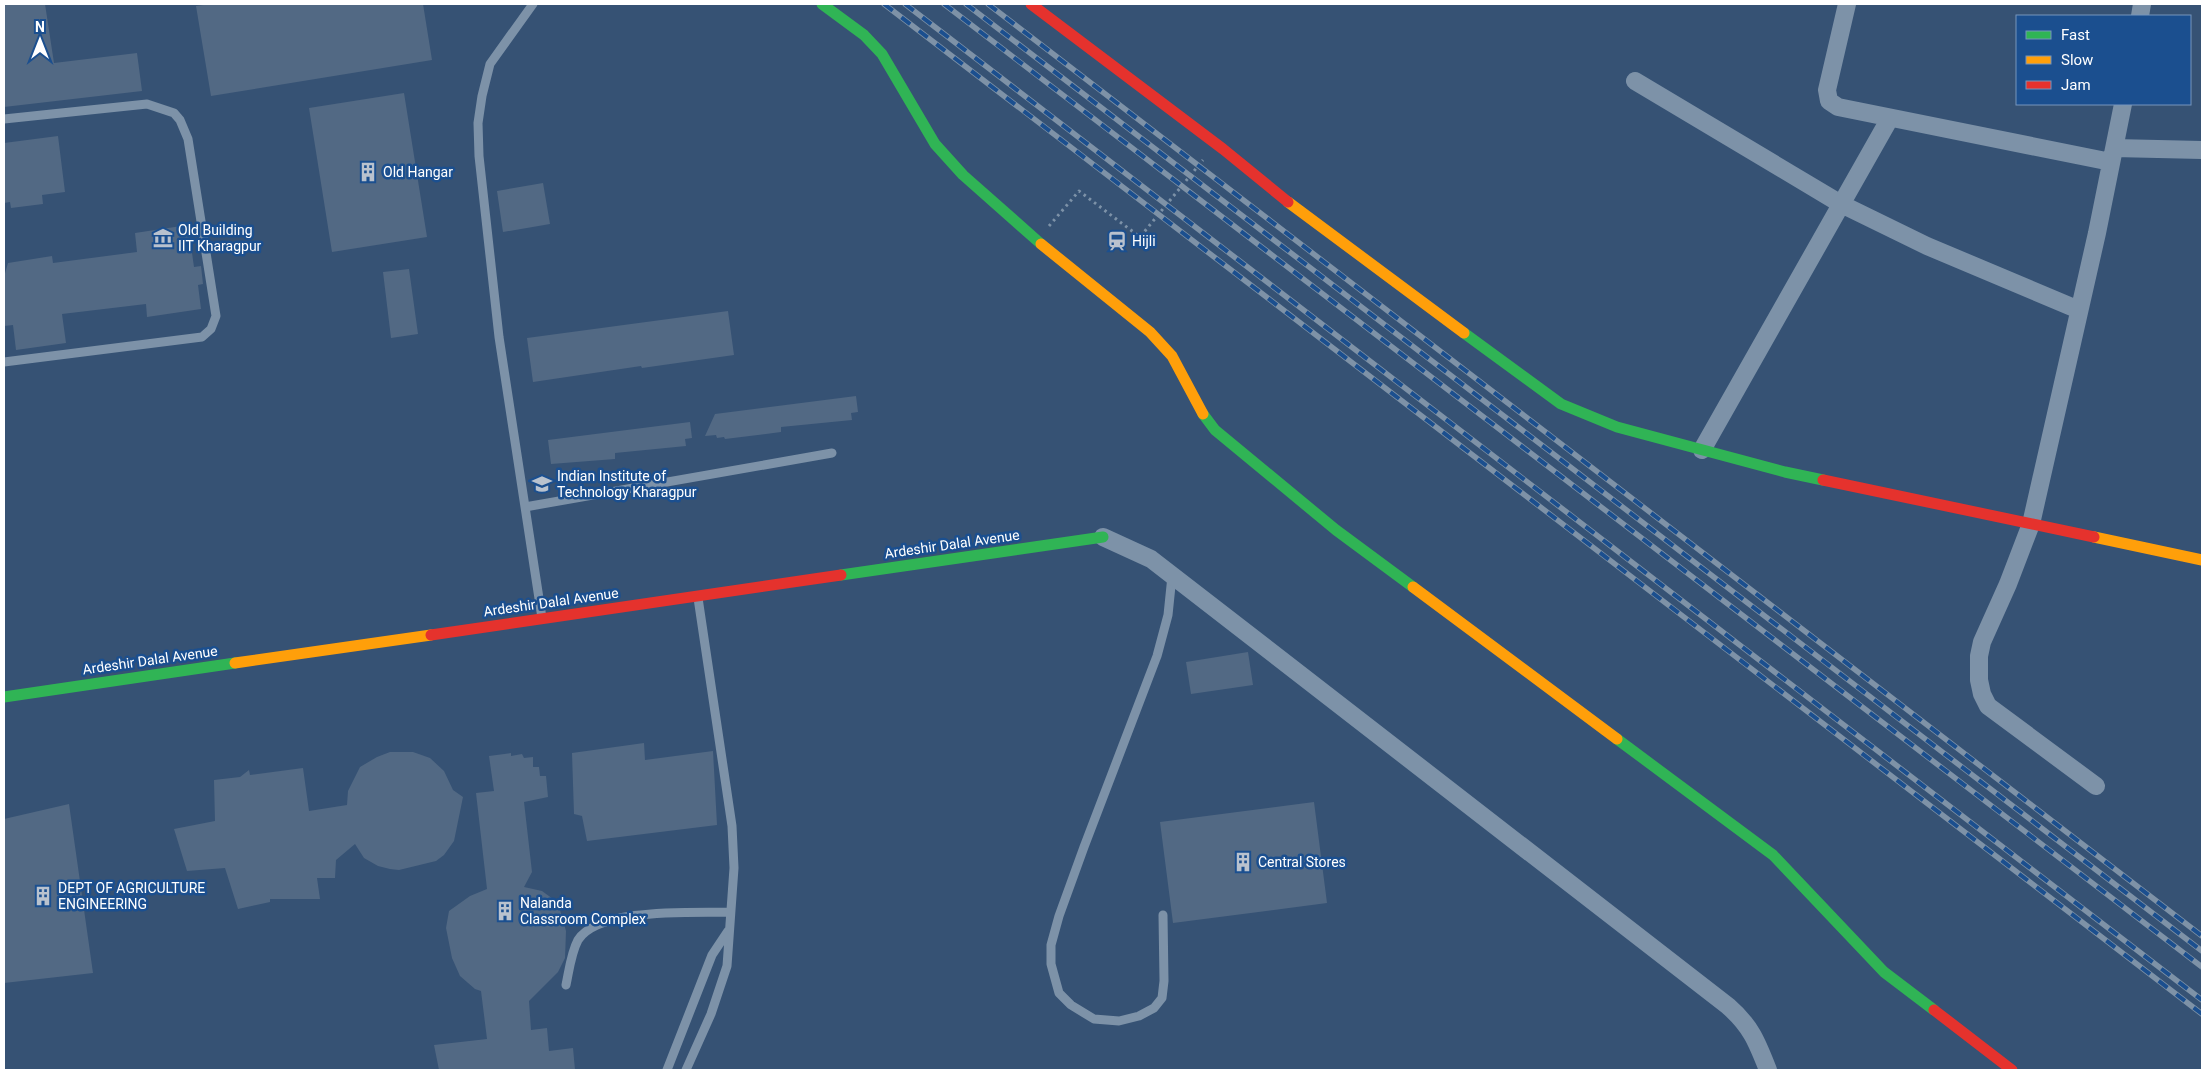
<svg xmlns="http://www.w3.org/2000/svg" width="2206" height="1074" font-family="Roboto,sans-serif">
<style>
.building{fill:#526984}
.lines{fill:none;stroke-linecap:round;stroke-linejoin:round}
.path{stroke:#7d92a8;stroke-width:3;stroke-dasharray:2.5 4;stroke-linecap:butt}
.lane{stroke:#7d92a8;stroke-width:9}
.street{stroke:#7d92a8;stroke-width:18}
.fast{stroke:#30b455;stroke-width:11}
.slow{stroke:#ff9f0a;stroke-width:11}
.jam{stroke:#e5322d;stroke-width:11}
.rail-casing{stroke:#7e92a7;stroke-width:5.5}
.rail{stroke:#1b4f8f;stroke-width:4;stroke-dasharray:11;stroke-linecap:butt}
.labels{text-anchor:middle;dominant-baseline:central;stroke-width:5;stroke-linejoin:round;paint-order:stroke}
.poi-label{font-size:14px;fill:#fff;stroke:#1b4f8f;text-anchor:start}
.street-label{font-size:14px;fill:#fff;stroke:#1b4f8f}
</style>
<rect width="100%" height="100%" fill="#365274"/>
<path class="building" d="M4 4H45L54 63 137 53 142 91 4 107Z
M211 4H423L432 60 211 96 196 6Z
M404 93 427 237 332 252 309 108Z
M58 136 65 192 42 195 43 204 11 208 10 202 4 203V143Z
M543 183 550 224 503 232 497 191Z
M188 225 194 267 201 266 203 284 198 285 201 309 147 317 146 304 62 314 66 343 16 350 13 325 4 326V277L8 263 52 256 53 263 137 252 135 233Z
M409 269 418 334 391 338 383 272Z
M728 311 734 355 642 368 641 366 533 382 527 338Z
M856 396 858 412 851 413 852 420 781 427V432L725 439 724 437 717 438 716 435 705 436 715 414Z
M690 422 692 438 685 439 686 446 615 453V459L551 464 548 440Z
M1248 652 1253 685 1191 694 1186 662Z
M644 743 645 760 713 751 717 825 587 841 582 816 574 814 572 753Z
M390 752H413L430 758 444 771 453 790 463 797 454 841 444 855 436 861 399 870 390 869 378 866 364 858 355 844 336 860 335 878H317L320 899H270V902L238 909 225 868 187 871 174 829 215 821 214 780 240 777 249 770 250 775 303 768 309 811 347 805 348 791 360 767 377 757Z
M511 753V756L522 754 524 758 533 757V767H539L540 776H546L548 797 524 802 532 872 524 887 542 891 553 899 560 910 566 931 565 958 558 972 529 1001 531 1030 547 1028 549 1051 573 1048 575 1070H439L434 1045 487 1039 481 991 475 989 460 976 452 958 446 928 449 911 470 896 487 889 476 793 494 791 489 756Z
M1314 802 1327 903 1173 923 1160 822Z
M69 804 93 973 4 983V819Z"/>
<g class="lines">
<path class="path" d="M1049 226 1079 191 1140 237 1203 160"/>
<path class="lane" d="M533 4 490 64 482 96 478 123 479 156 499 337 542 618
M4 119 147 104 174 113 180 120 188 139 216 316 211 329 202 337 4 362
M525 507 832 453
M1163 915 1164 981 1162 998 1154 1008 1139 1016 1119 1021 1094 1019 1071 1005 1059 993 1051 964V945L1059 916 1084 847 1157 656 1168 615 1172 576
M566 985C569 971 571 953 578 940 599 907 694 913 730 912
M667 1070 712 955 728 931
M686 1070 711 1014 727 966 734 868 732 826 698 598"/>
<path class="street" d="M1847 4 1827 90 1829 101 1838 107 2111 162
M2140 16 2142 4
M1635 81 1841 204 1927 246 2079 310
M2114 148 2202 150
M1702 450 1890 118
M1103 537 1151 559 1728 1006C1751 1026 1757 1042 1768 1070
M2096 786 1988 706 1982 694 1979 680V656L1982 642 2008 584 2031 524 2097 233 2123 104"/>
<path class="fast" d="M822 4 864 35 882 54 935 144 963 175 1041 244
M1464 333 1561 404 1617 427 1785 472 1823 480
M1203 414 1215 430 1336 530 1413 587
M841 575 1103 537
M4 697 235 663
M1617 739 1773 855 1884 972 1934 1010"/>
<path class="slow" d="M1288 202 1464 333
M1041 244 1150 332 1172 356 1203 414
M2094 537 2202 560
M1413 587 1617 739
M235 663 431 635"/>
<path class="jam" d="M1031 4 1223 149 1288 202
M1823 480 2094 537
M431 635 841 575
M1934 1010 2012 1070"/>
<defs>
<path id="rail" d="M884 4 2202 1014
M905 4 2202 1000
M944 4 2202 967
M966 4 2202 951
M988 4 2202 936"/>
</defs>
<use href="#rail" class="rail-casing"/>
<use href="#rail" class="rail"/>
</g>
<defs>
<symbol id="building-bare" viewBox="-9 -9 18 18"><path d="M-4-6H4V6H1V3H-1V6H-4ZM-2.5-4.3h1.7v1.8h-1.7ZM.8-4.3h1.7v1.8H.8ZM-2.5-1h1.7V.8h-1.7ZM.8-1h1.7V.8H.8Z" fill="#b9c2ce" stroke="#1b4f8f" stroke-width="2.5" paint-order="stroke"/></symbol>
<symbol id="museum-bare" viewBox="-9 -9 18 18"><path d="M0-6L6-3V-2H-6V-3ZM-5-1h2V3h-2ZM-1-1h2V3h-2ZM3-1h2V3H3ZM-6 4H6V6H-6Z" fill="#b9c2ce" stroke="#1b4f8f" stroke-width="2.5" paint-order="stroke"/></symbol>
<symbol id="station-bare" viewBox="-9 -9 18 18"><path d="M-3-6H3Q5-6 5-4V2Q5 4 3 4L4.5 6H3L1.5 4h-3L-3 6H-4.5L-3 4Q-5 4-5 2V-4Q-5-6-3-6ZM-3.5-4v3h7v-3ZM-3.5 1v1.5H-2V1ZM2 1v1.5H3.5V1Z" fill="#b9c2ce" stroke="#1b4f8f" stroke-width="2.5" paint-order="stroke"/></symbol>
<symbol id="university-bare" viewBox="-9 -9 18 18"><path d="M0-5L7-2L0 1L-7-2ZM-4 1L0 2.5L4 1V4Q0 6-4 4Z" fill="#b9c2ce" stroke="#1b4f8f" stroke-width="2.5" paint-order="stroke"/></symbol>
</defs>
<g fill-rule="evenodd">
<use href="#building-bare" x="354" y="158" width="28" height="28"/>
<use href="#museum-bare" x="149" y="224" width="28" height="28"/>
<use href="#station-bare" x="1103" y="227" width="28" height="28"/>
<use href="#university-bare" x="528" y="470" width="28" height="28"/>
<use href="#building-bare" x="1229" y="848" width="28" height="28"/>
<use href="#building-bare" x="29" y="882" width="28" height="28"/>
<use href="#building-bare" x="491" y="897" width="28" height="28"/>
</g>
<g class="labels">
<g class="poi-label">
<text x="383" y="172">Old Hangar</text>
<text x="178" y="230">Old Building<tspan x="178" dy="16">IIT Kharagpur</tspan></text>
<text x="1132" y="241">Hijli</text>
<text x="557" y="476">Indian Institute of<tspan x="557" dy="16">Technology Kharagpur</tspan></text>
<text x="1258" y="862">Central Stores</text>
<text x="58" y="888">DEPT OF AGRICULTURE<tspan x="58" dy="16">ENGINEERING</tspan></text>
<text x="520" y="903">Nalanda<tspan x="520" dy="16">Classroom Complex</tspan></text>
</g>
<g class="street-label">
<text transform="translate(952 544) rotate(-8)">Ardeshir Dalal Avenue</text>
<text transform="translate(551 602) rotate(-8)">Ardeshir Dalal Avenue</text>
<text transform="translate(150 660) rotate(-8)">Ardeshir Dalal Avenue</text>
</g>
</g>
<rect width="2206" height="1074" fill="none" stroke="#ffffff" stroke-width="10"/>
<rect x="2016" y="15" width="175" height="90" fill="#1b4f8f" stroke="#7695bc"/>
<rect x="2026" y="31" width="25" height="8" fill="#30b455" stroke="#7695bc"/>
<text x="2061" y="40" font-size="15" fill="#ffffff">Fast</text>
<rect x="2026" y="56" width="25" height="8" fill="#ff9f0a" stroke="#7695bc"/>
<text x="2061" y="65" font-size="15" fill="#ffffff">Slow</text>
<rect x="2026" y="81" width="25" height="8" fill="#e5322d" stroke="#7695bc"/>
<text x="2061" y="90" font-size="15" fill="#ffffff">Jam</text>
<g transform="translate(40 40)" stroke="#1b4f8f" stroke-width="4" paint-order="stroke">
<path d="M0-4L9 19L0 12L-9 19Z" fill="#ffffff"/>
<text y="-8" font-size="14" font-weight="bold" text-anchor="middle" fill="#ffffff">N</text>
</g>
</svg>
